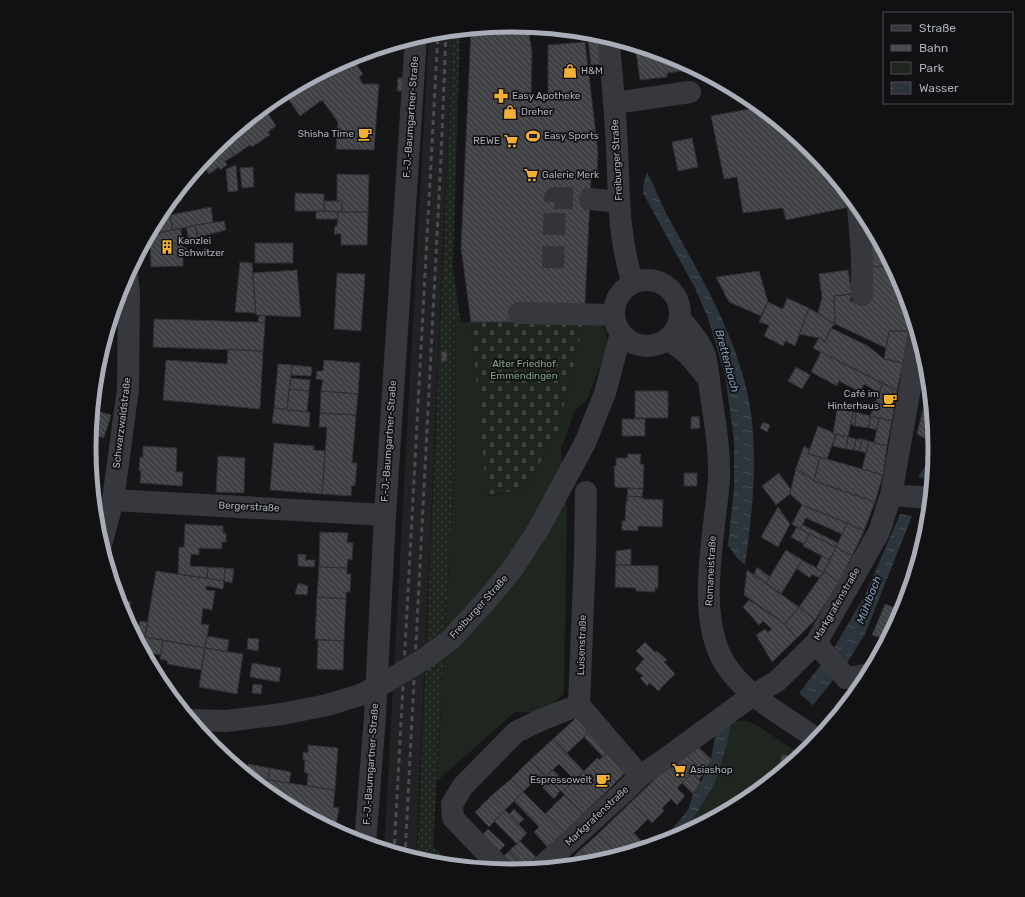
<svg xmlns="http://www.w3.org/2000/svg" width="1025" height="897" font-family="Rubik,sans-serif">
<style>
.built{fill:#222225}
.grass{fill:url(#grass-dots)}
.cemetery{fill:url(#cemetery-stones)}
.park{fill:#1e261f}
.water{fill:url(#water-ripples)}
.building{fill:url(#building-back-hatch);stroke:#303034}
.lines{fill:none;stroke-linecap:round;stroke-linejoin:round}
.minor-tunnel{stroke:#333438;stroke-width:22;stroke-dasharray:22 11;stroke-linecap:butt}
.minor{stroke:#37383d;stroke-width:22}
.rail{stroke:#4a4c52;stroke-width:3;stroke-dasharray:5 4;stroke-linecap:butt}
.minor-bridge{stroke:#37383d;stroke-width:22}
.labels{text-anchor:middle;dominant-baseline:central;stroke-width:3.5;stroke-linejoin:round;paint-order:stroke}
.poi-label{font-size:10px;fill:#a8adb8;stroke:#111113;text-anchor:start}
.street-label{font-size:10px;fill:#a8adb8;stroke:#111113}
.park-label{font-size:10px;fill:#7fa381;stroke:#111113}
.water-label{font-size:11px;font-style:italic;fill:#7f9bb3;stroke:#111113}
.rim{fill:none;stroke:#a8adb8;stroke-width:5}
</style>
<defs>
<pattern id="grass-dots" width="8" height="8" patternUnits="userSpaceOnUse"><rect width="8" height="8" fill="#1e261f"/><path d="M2 2h.1M6 6h.1" fill="none" stroke="#3c433d" stroke-width="1.8" stroke-linecap="round"/></pattern>
<pattern id="cemetery-stones" width="16" height="16" patternUnits="userSpaceOnUse"><rect width="16" height="16" fill="#1e261f"/><path d="M2 7V4a2 2 0 0 1 4 0v3zM10 15v-3a2 2 0 0 1 4 0v3z" fill="#3c433d"/></pattern>
<pattern id="water-ripples" width="26" height="14" patternUnits="userSpaceOnUse"><rect width="26" height="14" fill="#2c353c"/><path d="M2 4q2-2 4 0t4 0M15 11q2-2 4 0t4 0" fill="none" stroke="#485056"/></pattern>
<pattern id="building-back-hatch" width="6" height="6" patternUnits="userSpaceOnUse"><rect width="6" height="6" fill="#404145"/><path d="M-1 5l2 2M0 0l6 6M5-1l2 2" fill="none" stroke="#595a5e"/></pattern>
</defs>
<rect width="100%" height="100%" fill="#161618"/>
<path class="built" d="M453 31 444 222 416 860 384 850 429 33Z"/>
<path class="grass" d="M460 30 453 269 461 323 454 319V474L433 846 441 854 438 865 430 864 417 860 453 31Z"/>
<path class="cemetery" d="M471 322H584L558 431 525 490 486 495Z"/>
<path class="park" d="M454 319 461 323 471 322 487 496 525 490 558 431 584 322 600 324 606 331 607 340 606 351 587 400 575 410 561 449 567 512 564 693 545 713 515 712 437 781 454 474Z
M731 721H747L760 727 792 749 789 767 748 801 679 838 697 813 714 785Z"/>
<path class="water" d="M647 172C654 185 659 199 666 213 694 265 725 315 742 372 761 434 754 501 745 565L736 557 728 545 734 489V440L725 375 708 318 696 290 643 193 644 182Z
M936 450 934 470 928 479 918 477Z
M900 514 912 516 865 634 847 663 813 705 799 693 834 648 866 593Z
M731 721 727 744 714 785 697 813 679 838 659 845 688 810 693 794 701 782 711 759 717 724Z
M792 749 803 755 789 767Z"/>
<path class="building" d="M513 25 528 27 532 53 531 99 548 101V45L585 42 598 152 597 177 591 179 584 322H471L461 248 471 29Z
M587 32 600 35 603 64 591 65Z
M635 45 675 57 697 69 667 73V77L640 80Z
M351 57 363 74 359 77 363 84H379L374 150 336 149 338 122 322 100 300 116 284 93Z
M398 78H404L403 91H397Z
M264 107 276 126 268 132 270 135 252 147 250 145 234 156 224 140Z
M760 107 812 149 847 191 850 207 786 220 783 208 743 213 737 177 724 179 711 116Z
M692 138 698 167 678 171 672 142Z
M224 140 234 156 225 161 227 165 220 170 219 167 209 174 202 163 213 149Z
M236 165 238 191 228 192 226 169Z
M253 167 254 187 242 188 240 168Z
M337 174 369 175 368 212H342V201H337Z
M188 179 192 185 178 194 182 200 179 203 170 205 169 203Z
M295 193 324 194V211H295Z
M324 201H342V212L324 211Z
M168 204 173 230 150 235V233L161 213Z
M211 207 213 222 173 230 170 215Z
M316 211 338 212 337 219H316Z
M338 212H368L367 245H341V234H334L335 226H337Z
M224 221 226 230 198 237 195 225Z
M195 225 199 241H189L186 227Z
M872 227 893 266 871 267Z
M181 228 182 245 187 249 186 255 183 256V266L151 267 150 235Z
M255 243H293V263H255Z
M240 262 252 263 256 313 235 312Z
M893 266 904 287 912 314 909 331H889L886 348 835 324 834 296 852 294 850 301 868 303 871 267Z
M297 270 301 317 256 315 252 273Z
M848 270 852 294 834 296 835 324 818 313 822 298 819 274Z
M759 271 768 302 761 316 729 302 716 277Z
M337 273 365 274 361 331 334 329Z
M787 298 809 308 795 346 785 341 783 346 764 336 769 325 759 322 768 302 783 309Z
M809 308 835 324 831 328 825 342 819 338 799 334Z
M259 316H265V323L258 322Z
M154 319 258 322 265 323 263 351 153 347Z
M831 328 868 346 884 359 903 363 897 391 813 348 819 338 825 342Z
M889 331H909L903 363 884 359Z
M228 349 263 351 260 409 163 400 166 360 227 364Z
M442 351 447 352V361H441Z
M821 352 883 383 879 393 864 384 860 392 839 381 837 386 811 372Z
M324 360 360 363 358 394 321 391 323 380 316 379 317 371H323Z
M278 364 292 365 287 410 274 408Z
M292 365 312 367 311 376 291 375Z
M796 367 810 375 802 389 788 381Z
M929 376 931 400 926 396Z
M291 378 310 380 309 391 289 389Z
M883 383 897 391 892 421 870 416Z
M289 389 309 391 307 412 287 410Z
M321 391 358 394 356 415 320 413Z
M635 391H668V418H635Z
M926 396 931 400 936 445 917 434Z
M274 408 310 412 309 427 272 423Z
M837 409 853 412 848 437 833 434Z
M93 410 111 415 104 438 90 434Z
M853 412H856L855 426 851 424Z
M856 412 870 416 869 428 855 426Z
M320 413 356 415 352 463H357L355 486 352 485 351 496 322 494 327 427H319Z
M699 416 700 428 691 429V417Z
M870 416 879 418 877 430 869 428Z
M879 418 892 421 887 446 874 443Z
M622 419H645V436H622Z
M763 422 770 425 767 432 760 428Z
M818 426 836 434 827 459 808 454Z
M836 434 848 437 846 449 833 446Z
M848 437 856 439 854 450 846 449Z
M856 439H862L859 451 854 450Z
M862 439 869 441 866 453 859 451Z
M869 441 887 446 883 475 862 469Z
M274 443 314 446V450L325 451 322 494 270 490Z
M143 446 177 448 176 472H183L182 486 140 483 141 471H139L140 457H143Z
M804 446 810 450 808 454 820 457 814 481 796 468Z
M628 454H641L640 464H644L643 489 615 487 614 466H616V458H627Z
M218 456 245 458 244 493 216 492Z
M820 457 883 475 875 502 814 481Z
M796 468 814 481 875 502 864 531 847 523 802 505 790 494Z
M684 473H697V486H684Z
M779 473 791 490 790 494 776 505 762 486Z
M628 488 643 489 642 497 627 496Z
M627 496 642 497 643 499 663 500 662 527 638 526V531L622 530V521H625L626 502H627Z
M802 505 847 523 842 534 806 518 800 529 792 524Z
M778 507 790 524 778 547 761 537Z
M926 516H929L928 531 922 552 914 549Z
M847 523 864 531 852 556 836 547Z
M185 524 223 526V533H226V542H222V549L199 548V555L191 554 190 566 208 567 207 578 178 574 179 547H184Z
M803 525 838 543 836 547 800 529Z
M797 527 809 534 804 544 791 537Z
M320 532 348 533 347 542 353 543 352 560 348 559 347 568 319 567Z
M809 534 836 547 830 560 803 546Z
M836 547 852 556 839 582 824 572Z
M631 549V565H616V551Z
M786 550 802 560 781 594 766 583Z
M298 554 306 555 305 560H315L314 567 298 566Z
M822 556 830 560 824 572 816 569Z
M802 560 824 572 819 578 812 574 810 578 797 569Z
M616 565 658 566V588H655V592L636 591V588L615 587Z
M208 567 225 568 224 581 207 578Z
M319 567 347 568V574H351L350 592H346V599L317 597Z
M757 567 770 577 766 583 754 575Z
M225 568 234 569 232 583 224 581Z
M747 570 799 607 785 624 744 595Z
M156 571 224 581 223 589 206 586V590L215 591 212 610 203 608 201 624 209 625 205 648 145 637Z
M824 572 839 582 815 620 799 607Z
M298 583 308 586 307 595 295 594Z
M317 597 346 599 344 641 315 639Z
M118 599 131 602 127 621 121 610Z
M749 600 785 624 797 638 772 662 756 635 765 629 768 632 772 629 763 621 759 625 743 607Z
M885 604 903 611 884 647 878 644 881 638 872 635Z
M799 607 815 620 797 638 785 624Z
M140 621 148 622 145 637 135 635 136 628 138 629Z
M140 636 163 640 161 655 143 652 139 644Z
M207 636 229 640 227 652 205 648Z
M248 638 259 639 258 651 247 649Z
M163 640 205 648 201 670 167 664 168 661 160 659Z
M318 640 344 641 343 670 317 669Z
M645 642 655 652 657 651 667 660 664 662 675 674 658 691 650 683 647 686 640 678 643 676 635 669 644 659 636 651Z
M205 648 243 654 237 694 199 687Z
M252 663 281 668 279 682 250 677Z
M253 684 262 685 261 694 252 693Z
M577 717 590 731 567 753 553 739Z
M590 731 609 751 603 757 584 737Z
M553 739 584 771 573 781 570 778 571 776 559 764 546 776 530 760Z
M693 742 711 759 705 773 683 751Z
M308 745 338 748 335 790 307 786 308 774 304 772 305 760H303V752L308 753Z
M609 751 628 770 605 793 584 771 597 758 599 760Z
M683 751 705 773 698 780 692 773 677 788 685 796 677 805 653 781Z
M782 754 789 756 787 765 780 763Z
M530 760 543 772 523 792 511 779Z
M248 764 270 768 268 780 249 777 247 775Z
M270 768 291 772 289 783 268 780Z
M553 770 569 785 562 792 546 776Z
M584 771 605 793 583 814 562 792Z
M543 772 551 782 544 789 538 782 541 780 538 777Z
M692 773 701 782 693 794 682 783Z
M249 777 335 790 333 807 339 808 335 832 277 800Z
M511 779 523 792 505 810 491 796Z
M653 781 671 799 662 808 664 811 652 823 631 802Z
M551 782 560 791 554 799 544 789Z
M523 792 564 833 548 848 534 832 539 827 514 801Z
M564 795 583 814 564 833 545 814Z
M491 796 505 810 489 827 475 812Z
M631 802 648 819 634 833 648 848 620 856 598 834Z
M514 809 524 819 519 824 509 814Z
M505 810 527 833 517 844 494 821Z
M488 829 505 845 497 853 480 837Z
M598 834 617 853 609 860 594 864 580 850Z
M520 841 537 858 526 869 509 851Z
M580 850 594 864 564 866Z
M509 851 525 868 522 871 514 872 501 859Z"/>
<g class="lines">
<path class="minor-tunnel" d="M553 268 555 198 590 199"/>
<path class="minor" d="M608 37C612 74 615 110 617 147 619 193 618 239 633 283
M615 103 690 92
M590 199 619 202
M858 205 862 256V295
M614 313a33 33 0 1 1 66 0a33 33 0 1 1-66 0Z
M519 313 614 315
M680 318C689 330 701 342 705 356 708 366 709 384 711 395 715 423 720 451 719 479 715 534 695 615 725 664 747 698 787 717 818 740
M667 340C685 349 693 359 705 375
M586 492 585 555 579 705 640 776
M891 495 931 498
M113 500 385 515
M101 545 113 500 128 389 129 292 127 276
M513 568 538 530 585 443 605 393 621 333
M816 643 846 678 870 674
M365 844 375 716 385 515 416 37
M539 869 626 790 640 776 668 757 753 695 776 682 816 643 879 532 891 495 919 337
M506 871 499 866 453 818 452 804 463 786 516 732 543 719 579 705"/>
<path class="rail" d="M394 853 438 32
M405 856 441 158 446 32"/>
<path class="minor-bridge" d="M190 720 226 721 282 714 327 705 360 695 388 681 427 657 450 640 486 601 513 568"/>
</g>
<defs>
<symbol id="shop-bare" viewBox="-9 -9 18 18"><path d="M-5-2.5h2.3a2.7 3.5 0 0 1 5.4 0H5L5.5 6h-11ZM-1.5-2.5h3a1.5 2.3 0 0 0-3 0Z" fill="#f2b134" stroke="#111113" stroke-width="2.5" paint-order="stroke"/></symbol>
<symbol id="pharmacy-bare" viewBox="-9 -9 18 18"><path d="M-2-6h4v4h4v4h-4v4h-4v-4h-4v-4h4Z" fill="#f2b134" stroke="#111113" stroke-width="2.5" paint-order="stroke"/></symbol>
<symbol id="cafe-bare" viewBox="-9 -9 18 18"><path d="M-5.5-4.5H6V0H3Q3 3.5 0 3.5H-2.5Q-5.5 3.5-5.5 0ZM3-3.2v2h1.7v-2ZM-6 4.5H4V6H-6Z" fill="#f2b134" stroke="#111113" stroke-width="2.5" paint-order="stroke"/></symbol>
<symbol id="stadium-bare" viewBox="-9 -9 18 18"><path d="M0-5a6.5 5 0 1 0 0 10a6.5 5 0 1 0 0-10ZM-3.5-1.8h7v3.6h-7Z" fill="#f2b134" stroke="#111113" stroke-width="2.5" paint-order="stroke"/></symbol>
<symbol id="supermarket-bare" viewBox="-9 -9 18 18"><path d="M-6-5.5h2.5l.6 2H6L4.5 2H-2.5L-4.4-4H-6ZM-1.5 3.2a1.3 1.3 0 1 0 .1 0ZM3 3.2a1.3 1.3 0 1 0 .1 0Z" fill="#f2b134" stroke="#111113" stroke-width="2.5" paint-order="stroke"/></symbol>
<symbol id="building-bare" viewBox="-9 -9 18 18"><path d="M-4-6H4V6H1V3H-1V6H-4ZM-2.5-4.3h1.7v1.8h-1.7ZM.8-4.3h1.7v1.8H.8ZM-2.5-1h1.7V.8h-1.7ZM.8-1h1.7V.8H.8Z" fill="#f2b134" stroke="#111113" stroke-width="2.5" paint-order="stroke"/></symbol>
</defs>
<g fill-rule="evenodd">
<use href="#shop-bare" x="560" y="61" width="20" height="20"/>
<use href="#pharmacy-bare" x="491" y="86" width="20" height="20"/>
<use href="#shop-bare" x="500" y="102" width="20" height="20"/>
<use href="#cafe-bare" x="355" y="124" width="20" height="20"/>
<use href="#stadium-bare" x="523" y="126" width="20" height="20"/>
<use href="#supermarket-bare" x="501" y="131" width="20" height="20"/>
<use href="#supermarket-bare" x="521" y="165" width="20" height="20"/>
<use href="#building-bare" x="157" y="237" width="20" height="20"/>
<use href="#cafe-bare" x="880" y="390" width="20" height="20"/>
<use href="#supermarket-bare" x="669" y="760" width="20" height="20"/>
<use href="#cafe-bare" x="593" y="770" width="20" height="20"/>
</g>
<g class="labels">
<g class="poi-label">
<text x="581" y="71">H&amp;M</text>
<text x="512" y="96">Easy Apotheke</text>
<text x="521" y="112">Dreher</text>
<text x="354" y="134" text-anchor="end">Shisha Time</text>
<text x="544" y="136">Easy Sports</text>
<text x="500" y="141" text-anchor="end">REWE</text>
<text x="542" y="175">Galerie Merk</text>
<text x="178" y="241">Kanzlei<tspan x="178" dy="12">Schwitzer</tspan></text>
<text x="879" y="394" text-anchor="end">Café im<tspan x="879" dy="12">Hinterhaus</tspan></text>
<text x="690" y="770">Asiashop</text>
<text x="592" y="780" text-anchor="end">Espressowelt</text>
</g>
<g class="street-label">
<text transform="translate(411 117) rotate(-86)">F.-J.-Baumgartner-Straße</text>
<text transform="translate(617 160) rotate(-93)">Freiburger Straße</text>
<text transform="translate(122 423) rotate(-83)">Schwarzwaldstraße</text>
<text transform="translate(389 441) rotate(-86)">F.-J.-Baumgartner-Straße</text>
<text transform="translate(249 507) rotate(3)">Bergerstraße</text>
<text transform="translate(711 571) rotate(-87)">Romaneistraße</text>
<text transform="translate(837 604) rotate(-60)">Markgrafenstraße</text>
<text transform="translate(479 607) rotate(-48)">Freiburger Straße</text>
<text transform="translate(582 645) rotate(-88)">Luisenstraße</text>
<text transform="translate(371 764) rotate(-86)">F.-J.-Baumgartner-Straße</text>
<text transform="translate(597 816) rotate(-43)">Markgrafenstraße</text>
</g>
<g class="park-label">
<text x="524" y="364">Alter Friedhof<tspan x="524" dy="12">Emmendingen</tspan></text>
</g>
<g class="water-label">
<text transform="translate(727 361) rotate(75)">Brettenbach</text>
<text transform="translate(869 600) rotate(-69)">Mühlbach</text>
</g>
</g>
<path d="M0 0H1025V897H0ZM96 448a416 416 0 1 1 832 0a416 416 0 1 1-832 0Z" fill="#111113" fill-rule="evenodd"/>
<path class="rim" d="M96 448a416 416 0 1 1 832 0a416 416 0 1 1-832 0Z"/>
<rect x="883" y="12" width="130" height="92" fill="#111113" stroke="#4d4f55"/>
<rect x="891" y="25" width="20" height="6" fill="#37383d" stroke="#4d4f55"/>
<text x="919" y="32" font-size="12" fill="#a8adb8">Straße</text>
<rect x="891" y="45" width="20" height="6" fill="#4a4c52" stroke="#4d4f55"/>
<text x="919" y="52" font-size="12" fill="#a8adb8">Bahn</text>
<rect x="891" y="62" width="20" height="12" fill="#1e261f" stroke="#4d4f55"/>
<text x="919" y="72" font-size="12" fill="#a8adb8">Park</text>
<rect x="891" y="82" width="20" height="12" fill="url(#water-ripples)" stroke="#4d4f55"/>
<text x="919" y="92" font-size="12" fill="#a8adb8">Wasser</text>
</svg>
